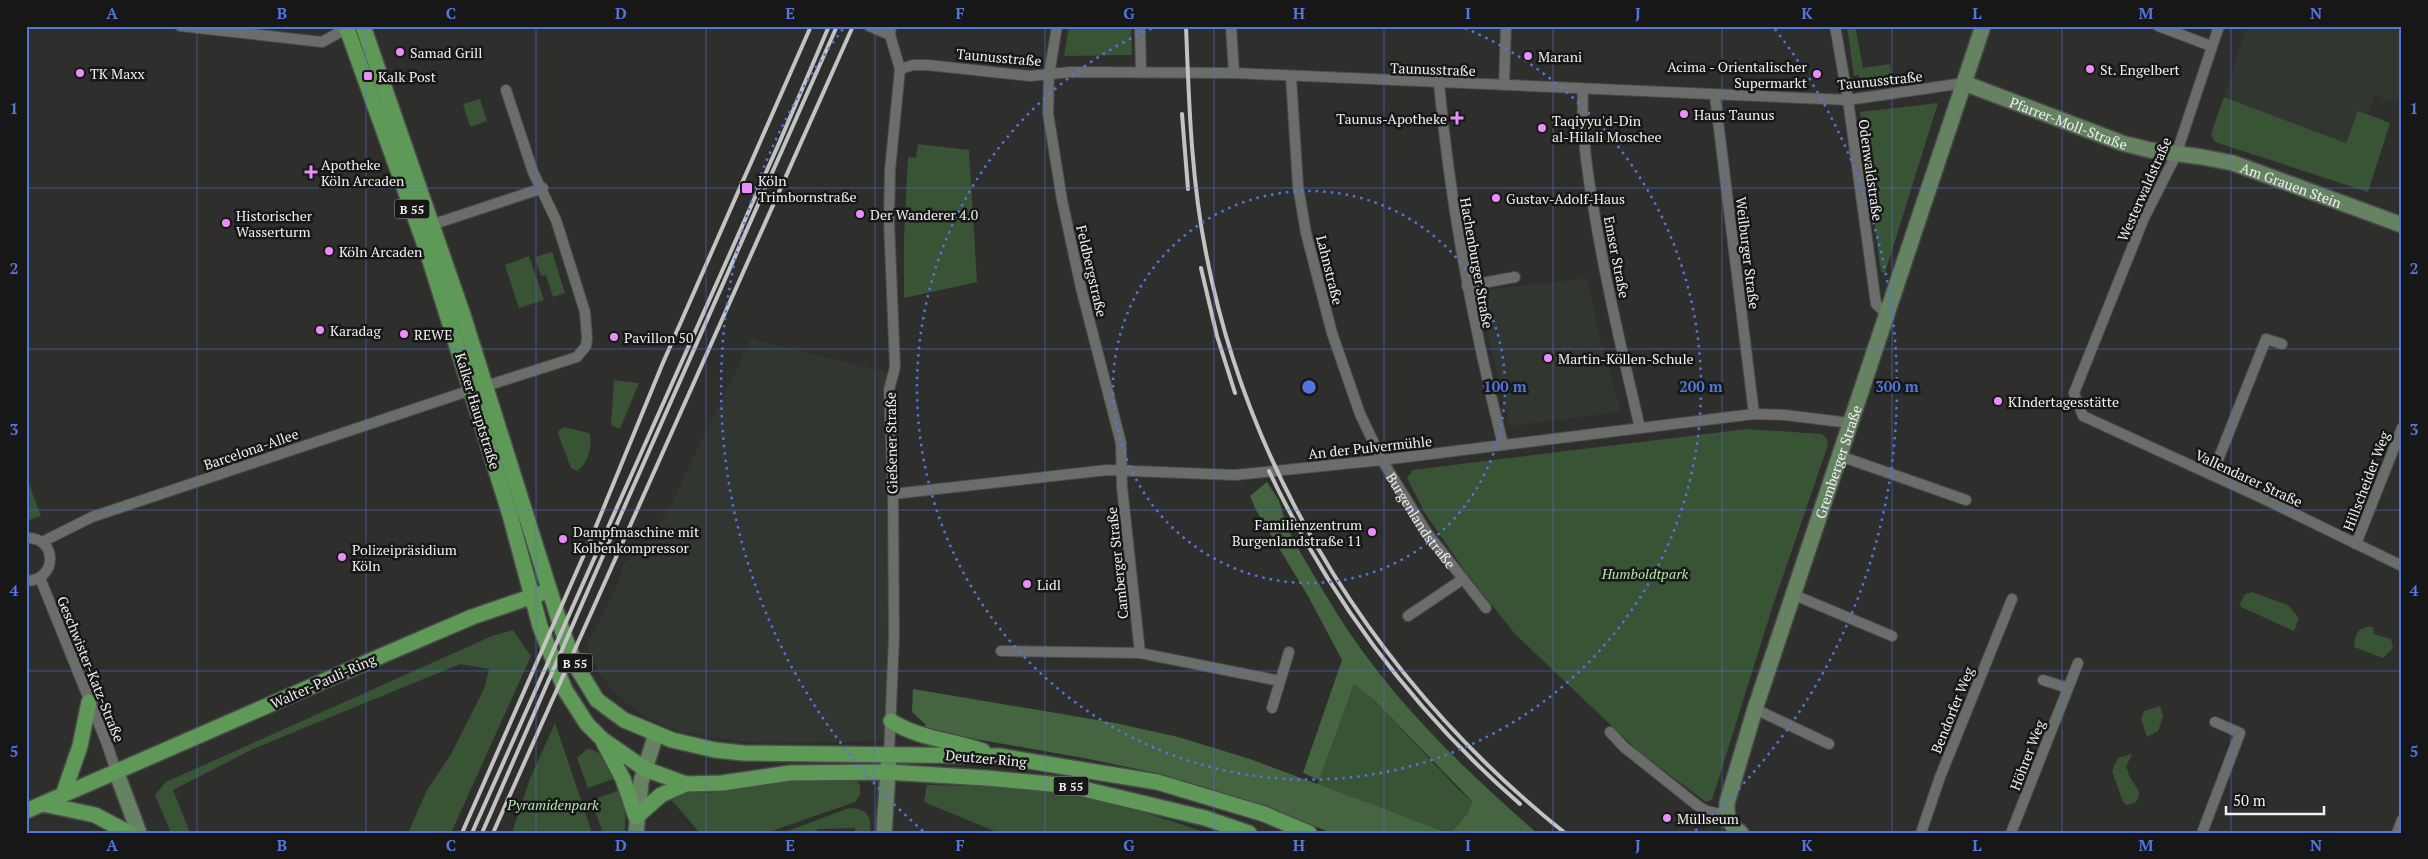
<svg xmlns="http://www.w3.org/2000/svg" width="2428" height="859" font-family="'PT Serif',serif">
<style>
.built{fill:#313730}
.green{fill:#395335}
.forest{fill:#456540}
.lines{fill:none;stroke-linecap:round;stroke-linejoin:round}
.street-casing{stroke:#4a4b4a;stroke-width:12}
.secondary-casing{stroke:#4a4b4a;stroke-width:18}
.primary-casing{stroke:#4a4b4a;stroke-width:18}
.street{stroke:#6b6d6b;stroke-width:10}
.secondary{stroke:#658361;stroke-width:15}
.primary{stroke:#5f9957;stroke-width:15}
.rail{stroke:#c2c3c2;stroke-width:4}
.grid{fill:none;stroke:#5276de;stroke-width:1;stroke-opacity:0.55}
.ring{fill:none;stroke:#5276de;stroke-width:2.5;stroke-dasharray:2.5 5}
.poi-dot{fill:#eb8dfc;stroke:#161716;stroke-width:2}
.labels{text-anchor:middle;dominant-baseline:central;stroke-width:5;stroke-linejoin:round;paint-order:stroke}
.shield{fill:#161716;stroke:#aeafae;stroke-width:1}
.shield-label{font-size:12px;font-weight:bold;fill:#eff0ef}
.poi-label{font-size:14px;fill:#eff0ef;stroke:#161716;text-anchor:start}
.street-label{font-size:14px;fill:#eff0ef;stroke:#161716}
.park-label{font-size:14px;font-style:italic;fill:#b4e8ac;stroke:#161716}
.centre{fill:#5276de;stroke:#161716;stroke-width:2.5}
.ring-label{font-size:15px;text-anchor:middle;font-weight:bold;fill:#5276de;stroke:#161716;stroke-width:5;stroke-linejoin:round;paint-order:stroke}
.neatline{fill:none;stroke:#5276de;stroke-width:2}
.grid-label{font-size:16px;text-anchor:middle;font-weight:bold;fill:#5276de}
</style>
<rect width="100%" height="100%" fill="#2e2f2d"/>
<path class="built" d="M2247 26H2402V103L2375 95 2368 115 2358 112 2346 143 2224 97Z
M1587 278 1599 335 1621 412 1510 426 1477 291Z
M751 339 891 373 889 741 768 743 736 741 678 731 645 717 614 693 598 671 587 647 617 585 623 565 655 533 671 505Z"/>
<path class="green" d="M1069 26H1131L1132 55 1064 56Z
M1847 26H1855L1863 68 1890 64 1892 79 1860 83 1859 75 1854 76Z
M2224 97 2346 143 2358 111 2390 123 2368 192 2215 142 2211 134Z
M480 99 487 121 470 127 463 104Z
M1938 103 1885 273 1881 272 1860 112Z
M918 144 969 150 977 282 904 298V238L908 157 916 158Z
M552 252 565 293 553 297 546 275 541 276 535 257Z
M529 256 544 300 519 308 505 265Z
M614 380 639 383 620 429 611 425Z
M565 427 589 433C594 443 587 466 577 471L571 468 558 434 559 430Z
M1746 429 1822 434 1827 439 1828 445 1773 605 1712 800 1706 802 1639 752 1515 634 1467 574 1425 513 1407 478 1413 470Z
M26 476 41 516 26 521Z
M2252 592 2288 605 2299 618 2294 631 2239 606 2245 594Z
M2366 627H2373L2374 634 2391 639 2393 648 2383 658 2354 647C2356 636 2355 631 2366 627Z
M513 630 531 656 451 833H408L427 790 450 756 484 689 489 669 460 664 253 749 173 790 190 833H171L155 795 166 782 492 636Z
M1354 684 1373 699 1460 791 1472 801 1468 813 1450 833 1317 785Z
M2160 706 2163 716 2158 731 2147 737 2141 719 2144 711Z
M555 723 592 833H512L530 779Z
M587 749C603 750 608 765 616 778L588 788 577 758Z
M2132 754 2126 767C2128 771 2129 776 2131 779 2136 788 2143 791 2136 802L2127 805 2123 802 2112 771 2118 758Z
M835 780H855L860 785V795L855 802 766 833H700L668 796 680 791 707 793 780 782Z
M927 785C978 786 1032 787 1082 797 1125 806 1165 818 1206 833H999L924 802Z
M620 790 625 810V833H603L591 800Z
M849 808C868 809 871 815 870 833H855V828L817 829 816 833H782Z"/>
<path class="forest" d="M1267 482C1271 489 1278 497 1280 504 1284 518 1288 530 1295 543 1308 566 1322 589 1336 612 1388 696 1462 768 1537 833H1450L1468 813 1472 801 1373 699 1354 684 1319 780 1303 773 1342 660 1308 596 1256 510 1250 496Z
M913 689 1115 723 1178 737 1250 759 1449 833H1332L1263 806 1161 774 1089 759 925 730V724L912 712Z"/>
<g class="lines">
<defs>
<g id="street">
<path d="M180 26 322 42 351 26"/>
<path d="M869 26 890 35"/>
<path d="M1057 26 1049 75 1048 113 1062 200 1081 288 1121 443 1122 487 1140 653"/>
<path d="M1140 26 1141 71"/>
<path d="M1231 26 1234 73"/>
<path d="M1835 26 1848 100 1876 304 1887 314"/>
<path d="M2158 26 2211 46"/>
<path d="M2219 26 2176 155 2144 218 2074 393 2083 416 2262 498 2402 566"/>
<path d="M900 69 913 65H927L1030 76 1071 72 1234 73 1848 100 1964 83"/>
<path id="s1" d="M1291 77 1298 186 1306 233 1332 333 1360 414 1382 460 1427 533 1486 608"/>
<path d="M1439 83C1450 206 1473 325 1503 445"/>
<path d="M1504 85 1506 26"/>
<path d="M1583 89C1581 130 1587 171 1594 211 1606 284 1623 356 1640 428"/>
<path d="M1715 96 1754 414"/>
<path d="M431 225 543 188"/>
<path d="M1467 286 1515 277"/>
<path d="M486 386 577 357 586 346 587 338 585 312 556 220 533 172 506 90"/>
<path d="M1840 456 1966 500"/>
<path d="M2212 475 2266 339 2282 344"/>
<path d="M893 494 1107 470 1235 475 1382 460 1754 414 1785 415 1850 423"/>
<path d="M26 538C57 536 59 580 26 581"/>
<path d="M42 542 92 517 471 390"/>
<path d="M2356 544 2402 428"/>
<path d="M40 578 107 744 116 771"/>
<path d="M1792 594 1892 636"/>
<path d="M1408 616 1463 579"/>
<path d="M1001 651 1140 653 1280 681"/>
<path d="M2043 680 2068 688"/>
<path d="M1272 708 1289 652"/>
<path d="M1755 709 1829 744"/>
<path d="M1610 732 1624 747 1698 806 1707 811 1726 815"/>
<path d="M889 754 894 637 893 494 889 390 895 367 889 221 890 170 900 69 890 35 891 26"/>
<path d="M1921 833 1940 777 2012 599"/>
<path d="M2011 833 2078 663"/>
<path d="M2202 833 2240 733 2215 722"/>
<path d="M2397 833 2402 820"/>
</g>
<g id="secondary">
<path id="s2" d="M1964 83 2122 143 2150 150 2202 157 2233 163 2402 225"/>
<path d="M116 771 139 833"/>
<path d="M636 833 641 782 656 734"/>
<path d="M884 833 889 754"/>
<path id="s3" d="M1741 833C1729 824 1726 818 1727 803L1755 709 1983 26"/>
</g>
<path id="primary" d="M346 26 427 251 510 515 540 626 565 690 587 724 603 740 645 769 686 784 722 783 790 773 887 772 986 778 1071 786 1205 818 1249 833
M363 26 463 315 563 633 576 666 597 700 624 720 672 740 715 750 743 753 999 756 1157 782 1264 814 1309 833
M891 721C919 739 952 740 983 751
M604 743 623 779 636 817 661 795 686 784
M63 795 80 746 89 702
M43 804 95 815 129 833
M26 811 388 653 472 617 542 593"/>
</defs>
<use href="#street" class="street-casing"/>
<use href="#secondary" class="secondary-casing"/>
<use href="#primary" class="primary-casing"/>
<use href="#street" class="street"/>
<use href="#secondary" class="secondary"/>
<use href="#primary" class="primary"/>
<path class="rail" d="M1186 26C1189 102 1191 178 1206 253 1250 482 1383 688 1565 833
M1182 114 1188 189
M1201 268 1217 336 1235 393
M1269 471C1330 599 1413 711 1520 804
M462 833 590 541 662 365 811 26
M472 833 780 141 829 26
M482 833C598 563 719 295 837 26
M493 833 853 26"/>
</g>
<path class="grid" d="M197 26V833M366 26V833M536 26V833M706 26V833M875 26V833M1045 26V833M1214 26V833M1384 26V833M1553 26V833M1722 26V833M1892 26V833M2062 26V833M2231 26V833M26 188H2402M26 349H2402M26 510H2402M26 671H2402"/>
<g class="ring">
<circle cx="1309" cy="387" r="196"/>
<path d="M1465 28A392 392 0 1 1 1153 28"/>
<path d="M923 831A588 588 0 0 1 843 29M1775 29A588 588 0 0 1 1695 831"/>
</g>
<g class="poi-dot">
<circle cx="400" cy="52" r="5"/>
<circle cx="1528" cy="56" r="5"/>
<circle cx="2090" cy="69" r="5"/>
<circle cx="80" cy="73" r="5"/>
<circle cx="1817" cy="74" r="5"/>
<rect x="363" y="71" width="10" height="10" rx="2.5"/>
<circle cx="1684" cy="114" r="5"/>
<path d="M1454.5 110.5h5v5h5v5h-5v5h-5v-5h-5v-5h5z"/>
<circle cx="1542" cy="128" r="5"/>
<path d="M308.5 164.5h5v5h5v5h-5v5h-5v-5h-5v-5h5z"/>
<rect x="741" y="182" width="12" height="12" rx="2.5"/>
<circle cx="1496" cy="198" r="5"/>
<circle cx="860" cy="214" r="5"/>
<circle cx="226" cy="223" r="5"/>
<circle cx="329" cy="251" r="5"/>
<circle cx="320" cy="330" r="5"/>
<circle cx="404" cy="334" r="5"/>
<circle cx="614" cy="337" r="5"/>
<circle cx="1548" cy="358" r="5"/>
<circle cx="1998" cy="401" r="5"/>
<circle cx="1372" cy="532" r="5"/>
<circle cx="563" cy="539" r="5"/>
<circle cx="342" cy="557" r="5"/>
<circle cx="1027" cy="584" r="5"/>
<circle cx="1667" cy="818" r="5"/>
</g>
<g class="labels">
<g class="shield">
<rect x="394.5" y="199.5" width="35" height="19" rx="4"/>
<rect x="557.5" y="653.5" width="35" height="19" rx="4"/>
<rect x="1053.5" y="776.5" width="35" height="19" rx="4"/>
</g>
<g class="shield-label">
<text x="412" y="209">B 55</text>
<text x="575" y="663">B 55</text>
<text x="1071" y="786">B 55</text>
</g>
<g class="poi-label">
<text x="410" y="52">Samad Grill</text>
<text x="1538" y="56">Marani</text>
<text x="1807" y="66" text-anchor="end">Acima - Orientalischer<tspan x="1807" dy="16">Supermarkt</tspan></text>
<text x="2100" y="69">St. Engelbert</text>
<text x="90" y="73">TK Maxx</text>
<text x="378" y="76">Kalk Post</text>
<text x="1694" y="114">Haus Taunus</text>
<text x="1447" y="118" text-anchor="end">Taunus-Apotheke</text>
<text x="1552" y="120">Taqiyyu'd-Din<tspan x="1552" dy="16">al-Hilali Moschee</tspan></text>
<text x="321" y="164">Apotheke<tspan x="321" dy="16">Köln Arcaden</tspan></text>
<text x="758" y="180">Köln<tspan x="758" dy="16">Trimbornstraße</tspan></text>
<text x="1506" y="198">Gustav-Adolf-Haus</text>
<text x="870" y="214">Der Wanderer 4.0</text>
<text x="236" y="215">Historischer<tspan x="236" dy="16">Wasserturm</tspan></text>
<text x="339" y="251">Köln Arcaden</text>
<text x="330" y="330">Karadag</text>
<text x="414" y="334">REWE</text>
<text x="624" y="337">Pavillon 50</text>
<text x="1558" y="358">Martin-Köllen-Schule</text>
<text x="2008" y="401">KIndertagesstätte</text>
<text x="1362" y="524" text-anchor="end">Familienzentrum<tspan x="1362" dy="16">Burgenlandstraße 11</tspan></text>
<text x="573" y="531">Dampfmaschine mit<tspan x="573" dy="16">Kolbenkompressor</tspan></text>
<text x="352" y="549">Polizeipräsidium<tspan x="352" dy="16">Köln</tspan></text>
<text x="1037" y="584">Lidl</text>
<text x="1677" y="818">Müllseum</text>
</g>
<g class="street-label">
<text transform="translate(999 57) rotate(5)">Taunusstraße</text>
<text transform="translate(1433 69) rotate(2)">Taunusstraße</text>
<text transform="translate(1880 80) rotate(-6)">Taunusstraße</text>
<text stroke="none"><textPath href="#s2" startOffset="112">Pfarrer-Moll-Straße</textPath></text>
<text transform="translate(1871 170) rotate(82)">Odenwaldstraße</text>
<text stroke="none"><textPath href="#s2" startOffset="344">Am Grauen Stein</textPath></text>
<text transform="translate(2144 189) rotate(-66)">Westerwaldstraße</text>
<text transform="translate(1748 253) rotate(83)">Weilburger Straße</text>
<text transform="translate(1617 257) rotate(79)">Emser Straße</text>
<text transform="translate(1477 263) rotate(80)">Hachenburger Straße</text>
<text transform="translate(1330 270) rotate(76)">Lahnstraße</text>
<text transform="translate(1092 271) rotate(77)">Feldbergstraße</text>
<text transform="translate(478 411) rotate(73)">Kalker Hauptstraße</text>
<text transform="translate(891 443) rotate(-91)">Gießener Straße</text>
<text transform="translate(1370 447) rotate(-6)">An der Pulvermühle</text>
<text transform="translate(251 449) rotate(-19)">Barcelona-Allee</text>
<text stroke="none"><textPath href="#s3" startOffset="394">Gremberger Straße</textPath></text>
<text transform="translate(2249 478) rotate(25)">Vallendarer Straße</text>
<text transform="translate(2366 481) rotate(-69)">Hillscheider Weg</text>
<text stroke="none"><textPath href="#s1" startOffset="469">Burgenlandstraße</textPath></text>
<text transform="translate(1117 563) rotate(-96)">Camberger Straße</text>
<text transform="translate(91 669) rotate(68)">Geschwister-Katz-Straße</text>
<text transform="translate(323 681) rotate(-24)">Walter-Pauli-Ring</text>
<text transform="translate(1952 710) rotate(-68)">Bendorfer Weg</text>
<text transform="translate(2027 755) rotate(-69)">Höhrer Weg</text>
<text transform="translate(986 758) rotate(5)">Deutzer Ring</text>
</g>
<g class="park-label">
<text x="1645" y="573">Humboldtpark</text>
<text x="553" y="804">Pyramidenpark</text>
</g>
</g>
<circle cx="1309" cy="387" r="8" class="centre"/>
<g class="ring-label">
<text x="1505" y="392">100 m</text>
<text x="1701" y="392">200 m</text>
<text x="1897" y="392">300 m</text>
</g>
<rect width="2428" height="859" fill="none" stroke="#161716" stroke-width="55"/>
<path d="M2226 806v8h98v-8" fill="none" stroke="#eff0ef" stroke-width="2.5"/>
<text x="2233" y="806" font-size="15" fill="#eff0ef" stroke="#161716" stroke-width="4" paint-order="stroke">50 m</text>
<rect x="28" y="28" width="2372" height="804" class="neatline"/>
<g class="grid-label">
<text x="112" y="19">A</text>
<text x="282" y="19">B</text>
<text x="451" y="19">C</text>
<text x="621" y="19">D</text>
<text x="790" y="19">E</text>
<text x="960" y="19">F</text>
<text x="1129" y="19">G</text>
<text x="1299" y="19">H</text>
<text x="1468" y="19">I</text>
<text x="1638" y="19">J</text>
<text x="1807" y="19">K</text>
<text x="1977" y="19">L</text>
<text x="2146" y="19">M</text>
<text x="2316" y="19">N</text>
<text x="14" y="114">1</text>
<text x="2414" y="114">1</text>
<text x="14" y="274">2</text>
<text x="2414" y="274">2</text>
<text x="14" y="435">3</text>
<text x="2414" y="435">3</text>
<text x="14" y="596">4</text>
<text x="2414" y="596">4</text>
<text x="14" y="757">5</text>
<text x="2414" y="757">5</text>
<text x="112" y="851">A</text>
<text x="282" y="851">B</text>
<text x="451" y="851">C</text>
<text x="621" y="851">D</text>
<text x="790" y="851">E</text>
<text x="960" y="851">F</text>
<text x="1129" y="851">G</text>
<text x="1299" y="851">H</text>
<text x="1468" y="851">I</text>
<text x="1638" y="851">J</text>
<text x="1807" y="851">K</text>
<text x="1977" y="851">L</text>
<text x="2146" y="851">M</text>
<text x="2316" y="851">N</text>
</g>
</svg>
